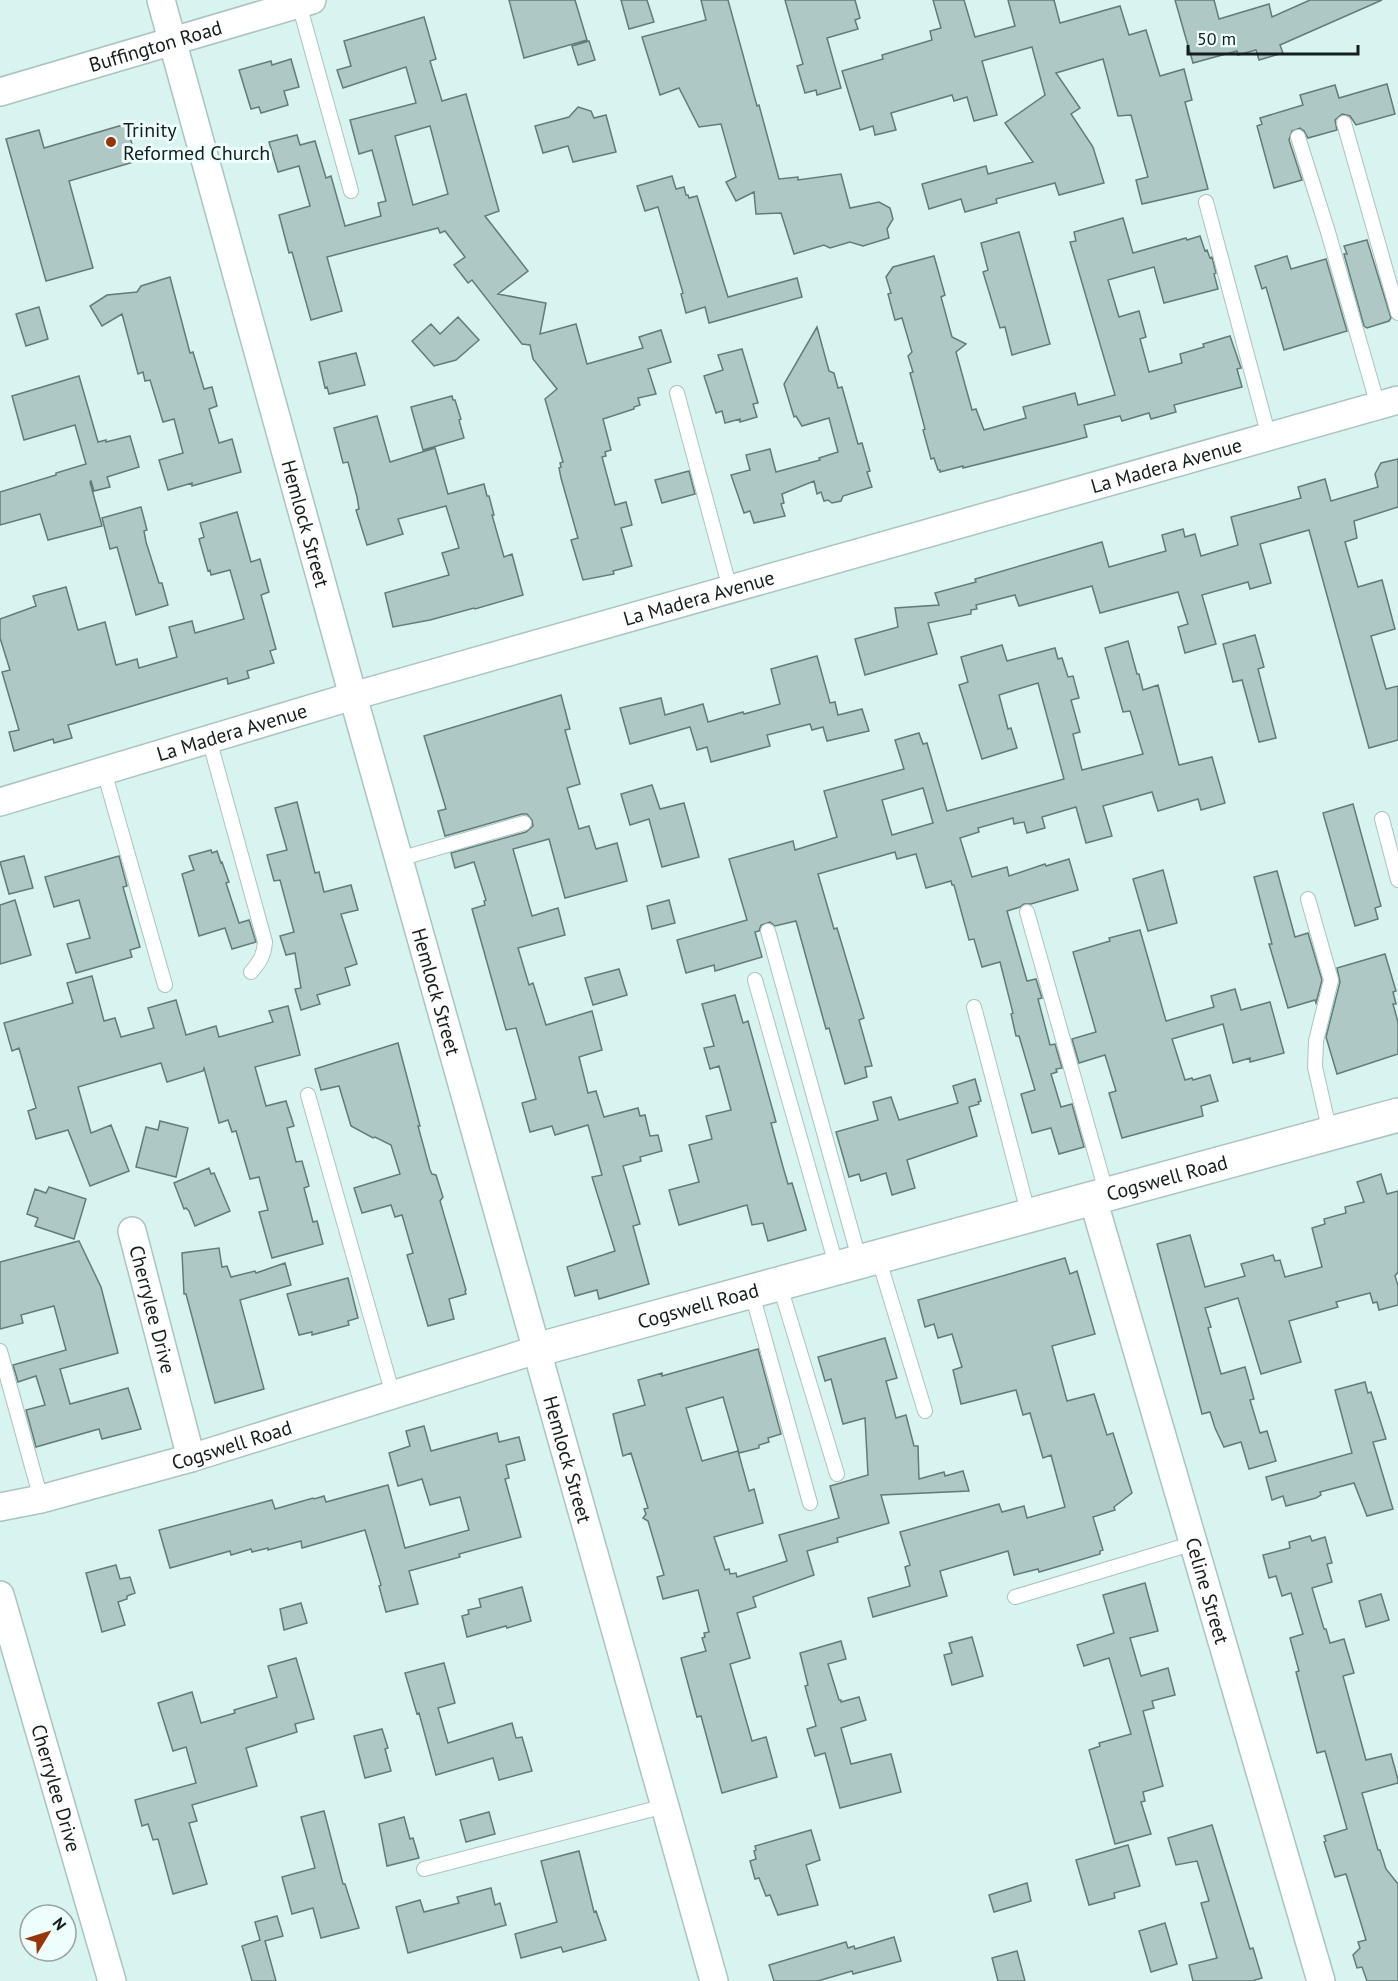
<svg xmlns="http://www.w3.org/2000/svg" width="1398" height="1981" font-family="'PT Sans',sans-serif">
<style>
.building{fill:#adc8c5;stroke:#627c79;stroke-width:1.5;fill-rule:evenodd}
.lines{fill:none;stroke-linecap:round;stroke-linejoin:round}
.service-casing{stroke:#a9c4c1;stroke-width:16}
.minor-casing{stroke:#a9c4c1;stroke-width:30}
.tertiary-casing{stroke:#a9c4c1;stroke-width:36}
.service{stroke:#fff;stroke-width:14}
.minor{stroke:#fff;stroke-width:27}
.tertiary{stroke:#fff;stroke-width:33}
.poi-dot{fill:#9a340b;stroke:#eefefc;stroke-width:2}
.labels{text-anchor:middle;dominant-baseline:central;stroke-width:6;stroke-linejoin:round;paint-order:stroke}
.street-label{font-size:20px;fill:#141e1d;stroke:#eefefc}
.poi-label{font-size:20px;fill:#141e1d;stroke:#eefefc;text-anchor:start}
</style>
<rect width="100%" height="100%" fill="#d8f4f1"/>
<path class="building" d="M509 0H575L587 40 524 58Z
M621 0H647L654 22 629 29Z
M701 0H728L757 106 759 105 779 179 798 177V180L841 174 850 208 879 202 890 208 893 219 887 229 889 238 863 246 850 242 830 248 824 245 794 254 781 213 756 214 754 192 736 201 726 182 736 177 721 124 699 127 679 88 660 95 642 37 706 20Z
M785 0H855L860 18 855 20 858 29 827 38 841 88 817 95 816 90 805 93 797 66 803 64Z
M933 0H964L975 37 1015 26 1008 0H1054L1060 23 1120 6 1129 35 1146 30 1160 76 1184 69 1192 100 1185 102 1208 189 1142 204 1136 180 1148 177 1131 115 1118 116 1103 59 1056 73 1080 108 1071 114 1093 147 1104 183 1059 195 1055 183 996 199 997 203 965 212 961 199 929 209 922 184 986 166 988 174 1033 162 1005 123 1045 95 1032 47 982 61 997 115 974 121 967 97 954 101 952 95 891 113 896 130 875 135 873 126 860 130 842 71 883 59 882 55 932 40 930 31 941 28Z
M1175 0H1214L1219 19 1269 4 1272 17 1310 0H1382L1280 45 1283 53 1259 60 1256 50 1238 55 1237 51 1193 63Z
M424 17 436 59 430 61 442 101 466 94 499 211 485 216 528 271 498 294 546 303 540 334 576 324 587 364 643 348 639 337 661 330 671 362 648 369 656 394 638 398 640 405 634 407V409L603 419 611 450 605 452 606 456 602 457 615 505 626 502 632 525 621 528 632 566 613 571 614 574 583 580 571 540 578 538 561 478 559 468 561 467 560 463 563 462 545 399 557 389 533 359 530 345 522 344 472 280 468 283 454 265 465 257 445 231 440 233 438 228 327 257 342 311 311 320 292 252 289 253 279 215 310 206 299 166 278 172 269 142 297 135 300 145 315 141 326 178 331 176 345 226 381 216 378 203 386 201 372 150 359 154 350 120 416 103 406 67 343 88 337 70 351 66 344 41ZM430 126 448 194 413 205 395 136Z
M589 41 595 60 578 65 572 46Z
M291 59 299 87 284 91 288 105 261 113 259 107 251 109 239 70 271 61 272 65Z
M1387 84 1395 114 1356 125 1350 116 1342 114 1335 120 1337 130 1308 138 1304 131 1300 128 1292 131 1289 140 1302 180 1274 188 1257 126 1262 124 1260 118 1303 105 1300 95 1335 85 1339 98Z
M578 107 591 111 594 118 606 115 616 152 573 162 568 146 543 153 535 126 569 117Z
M126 124 137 161 69 181 93 268 46 281 6 139 39 130 44 148Z
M672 176 676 189 684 187 686 195H688L689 198 697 196 728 297 797 278 802 297 709 323 705 307 686 313 681 294 683 293 658 207 645 211 637 186Z
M1123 218 1133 253 1186 238 1187 240 1200 236 1205 251 1207 250 1210 258 1212 257 1216 273 1214 274 1218 289 1164 303 1154 267 1108 280 1119 317 1139 311 1146 337 1140 339 1149 372 1182 363 1180 354 1204 347 1203 344 1230 336 1241 368 1237 369 1242 387 1174 405 1176 412 1151 419 1149 413 1122 421 1120 416 1084 425 1087 437 1064 443 963 468V466L940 472V470H938L934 458 931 459 923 430 925 429 910 373 913 372 908 356 912 352 902 318 895 320 888 294 891 293 886 277 893 267 934 256 945 295 941 297 952 337 966 344 956 352 972 410 976 409 984 430 1026 418 1023 407 1075 393 1078 405 1115 395 1070 242 1076 241 1074 232Z
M1019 232 1050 344 1012 355 1005 327 1000 328 983 272 988 270 981 243Z
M1367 240 1391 318 1389 321 1367 328 1364 326 1344 254H1347L1344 246Z
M1287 256 1291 269 1326 259 1347 331 1284 350 1266 287 1262 289 1255 266Z
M170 277 190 353 193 352 204 389 212 387 217 406 209 409 219 443 232 439 241 472 192 486V483L168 490 159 460 183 453 174 419 163 422 150 380 145 381 143 372 138 374 122 314 102 326 90 306 107 295 137 292 141 286Z
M39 307 48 339 26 346 16 314Z
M458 317 479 340 456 360 434 366 412 341 431 324 440 334Z
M817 327 829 371 834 373 838 388 842 387 858 444 862 443 870 471 867 472 872 487 843 496 841 501 832 503 828 500 824 501 821 492 817 494 814 481 782 494 784 503 781 504 785 516 754 523 750 511 744 513 731 475 750 470 746 455 770 449 776 472 820 460 819 458 838 452 829 418 802 426 796 416 794 417 784 384Z
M742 349 758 403 753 404 757 417 740 422V419L725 423 722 411 716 413 704 376 723 370 718 355Z
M356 353 365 385 329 394 327 387 325 388 319 362Z
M79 376 98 442 106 440V442L130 436 139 467 107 477 110 487 94 491 91 481 90 482 102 526 48 540 40 514 0 525V492L56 475V473L86 464 75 425 24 440 12 396Z
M452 396 453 400H455L461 419 459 420 464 438 423 450 411 407Z
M377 416 390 462 435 448 448 494 484 484 487 496H489L494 515H492L504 557 512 554 523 595 475 609 474 608 430 620 393 627 385 593 449 575 442 553 459 548 446 506 398 519 403 534 367 545 356 510 359 509 357 497 348 462 343 463 334 428Z
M1398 459V507L1354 521 1357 538 1345 542 1358 587 1382 580 1395 629 1371 636 1386 689 1398 686V740L1369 748 1309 530 1260 544 1271 583 1250 589 1248 582 1202 595 1216 644 1185 653 1178 627 1188 624 1178 592 1100 613 1092 586 1019 606 1015 595 976 605 977 609 971 610V614L928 623 937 654 865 675 855 639 898 627 895 608 939 605 935 593 976 582 975 579 1102 542 1109 567 1166 551 1162 535 1183 529 1185 537 1195 534 1201 556 1238 545 1231 517 1301 498 1298 487 1325 479 1331 501 1378 487 1375 474 1381 463Z
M689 471 695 494 662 503 655 480Z
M141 507 147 530 144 531 146 542 159 583H162L168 605 136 615 117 547 110 549 102 518Z
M237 512 251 562 260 559 269 592 261 595 276 649 270 651 274 663 247 671 249 678 228 684 227 678 68 725 72 738 54 743 53 739 14 751 9 732 19 730 2 672 10 670 0 638V619L36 606 33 596 66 587 78 630 105 622 116 665 137 659 139 668 177 657 169 627 192 621 195 633 244 619 230 570 211 575 210 570 208 571 199 539 204 537 200 523Z
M1255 635 1264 667 1258 669 1276 738 1259 742 1242 680 1233 682 1223 644Z
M1128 641 1137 674H1139L1143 690 1158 685 1179 765 1212 757 1225 803 1201 810 1198 799 1158 811 1152 792 1103 806 1112 836 1086 843 1076 807 1042 817 1045 828 1027 833 1024 822 1014 824 1013 818 978 828 979 832 960 838 972 877 1007 867 1009 876 1045 864 1046 866 1069 859 1078 890 1031 904H1024L1020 907 1007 911 1027 981 1036 979 1042 998 1038 999 1050 1045 1055 1044 1062 1068 1056 1069 1057 1072 1051 1074 1061 1107 1072 1104 1084 1147 1059 1154 1051 1128 1032 1133 1021 1094 1035 1090 1019 1036H1016L1011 1014 1013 1013 1000 962 982 967 974 939 969 940 954 885H952L951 881 926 888 916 854 897 859 895 852 818 874 834 929 837 928 864 1018 859 1020 872 1066 865 1067 867 1077 845 1084 829 1028 826 1029 796 921 775 926 770 922 761 925 759 931 755 932 762 957 715 971 714 965 686 973 677 940 747 920 729 859 793 841 795 850 837 837 824 791 904 769 895 740 919 733 923 744 927 743 947 811 1064 779 1038 683 999 695 1008 729 1011 728 1017 748 982 759 959 685 968 682 961 657 1002 645 1007 661 1055 648 1058 659 1062 658 1068 677 1073 676 1079 698 1071 700 1080 732 1073 734 1082 770 1143 754 1130 711 1123 712 1105 648ZM923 788 933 823 892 835 882 800Z
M817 656 830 703 835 702 838 715 862 709 869 731 827 741 823 727 812 730 810 724 767 735 770 746 711 762 707 747 697 750 690 727 630 744 620 708 661 698 665 715 703 704 708 722 743 712 744 714 780 704 771 669Z
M561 695 570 729 565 730 580 784 567 788 579 829 589 826 596 849 617 843 627 881 565 898 549 839 513 849 532 916 558 908 565 935 518 948 529 985 533 983 546 1025 592 1011 602 1050 579 1057 588 1093 596 1091 604 1117 638 1108 640 1116 645 1115 650 1136 658 1135 662 1151 640 1157 641 1161 623 1166 640 1224 633 1226 649 1284 599 1299 597 1290 575 1296 567 1267 615 1251 592 1177 602 1175 588 1125 555 1135 552 1126 530 1132 522 1103 536 1099 516 1028 506 1030 472 909 485 905 484 901 486 900 474 862 455 868 451 853 526 832 533 826 532 820 527 814H522L445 836 438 811 446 809 424 736Z
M652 785 660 809 684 803 699 857 662 867 649 819 630 825 621 794Z
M297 802 315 873 319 872 324 892 351 885 358 910 341 914 357 964 345 968 350 985 317 995 320 1004 301 1010 295 989 301 988 295 953 286 955 280 936 294 932 280 880 274 881 267 855 287 850 275 808Z
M1353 804 1381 906 1375 908 1378 919 1355 926 1323 813Z
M211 850 212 853 217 851 221 863 222 862 229 882 226 883 239 923 249 920 256 942 232 949 225 928 199 936 182 874 194 870 189 856Z
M24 856 33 888 9 894 0 862Z
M119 856 127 886 123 887 140 947 130 950 132 957 76 973 67 944 90 938 79 900 54 907 45 877Z
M1163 870 1177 923 1148 931 1133 879Z
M1277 871 1295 937 1308 933 1322 980 1316 1003 1315 1000 1288 1008 1269 944H1272L1254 877Z
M15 900 31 955 0 964V905Z
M669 900 675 923 652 929 647 906Z
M1140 930 1166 1021 1214 1007 1211 996 1235 989 1241 1010 1270 1002 1284 1053 1250 1062V1058L1233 1063 1223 1024 1172 1039 1185 1080 1192 1078 1193 1080 1210 1075 1218 1101 1201 1106 1203 1116 1122 1138 1109 1093 1116 1091 1105 1055 1079 1063 1072 1039 1096 1032 1073 952 1110 941 1109 938Z
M1385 954 1396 991 1393 992 1396 1004H1393L1398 1022V1054L1337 1074 1326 1037 1340 982 1337 968Z
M619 969 627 995 593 1005 585 978Z
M92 976 104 1021 115 1018 121 1037 154 1028 148 1008 176 1000 186 1035 216 1026 219 1037 273 1022 269 1011 288 1006 300 1055 255 1067 266 1106 286 1101 294 1126 287 1128 296 1162 302 1161 309 1186 304 1188 313 1222 317 1221 323 1244 272 1258 259 1212 268 1210 259 1177 250 1179 236 1131 232 1132 228 1120 219 1123 204 1068 203 1071 167 1082 161 1063 78 1087 91 1133 111 1125 129 1171 90 1186 68 1130 36 1139 28 1111 36 1108 19 1048 12 1051 4 1023 73 1003 67 983Z
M735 995 743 1023 748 1021 776 1122 771 1123 783 1167 788 1184 792 1183 806 1230 768 1241 763 1223 752 1225 747 1205 679 1225 669 1190 699 1182 689 1145 712 1139 706 1116 731 1110 719 1066 710 1069 704 1048 714 1046 702 1004Z
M398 1043 420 1126H418L430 1170 432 1174 436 1175 443 1197 440 1201 466 1290 465 1291 466 1294 449 1299 454 1319 428 1326 407 1255 413 1253 402 1215 395 1217 391 1205 362 1213 354 1188 400 1174 391 1145 375 1137 373 1138 351 1126 339 1086 321 1090 315 1069Z
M975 1079 981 1101 978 1102 979 1104 969 1107 977 1136 907 1160 915 1188 892 1195 886 1173 861 1181 859 1174 849 1177 836 1132 878 1120 873 1102 891 1097 899 1120 958 1103 953 1086Z
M160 1121 188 1128 176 1177 136 1167 146 1127 158 1130Z
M209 1168 211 1174 214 1173 230 1211 195 1226 189 1211 186 1208 184 1209 174 1183Z
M1381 1174 1387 1194 1398 1191V1272L1395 1276 1398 1285V1305L1379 1310 1377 1302 1373 1303 1370 1293 1336 1302 1338 1307 1289 1321 1301 1362 1261 1374 1238 1298 1205 1308 1211 1327 1208 1328 1221 1374 1245 1367 1254 1399 1250 1400 1260 1433 1267 1431 1276 1461 1249 1469 1241 1442 1224 1447 1215 1428 1210 1412 1202 1414 1157 1244 1190 1235 1205 1287 1245 1276 1241 1264 1273 1255 1275 1261 1280 1260 1285 1277 1322 1267 1312 1228 1325 1224 1324 1219 1346 1213 1345 1207 1364 1202 1357 1182Z
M49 1187 86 1199 74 1239 35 1226 38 1218 27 1214 35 1189 46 1193Z
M79 1241 101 1287 118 1353 60 1369 70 1404 128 1388 141 1429 102 1439 99 1429 36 1447 26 1410 45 1405 36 1376 18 1382 13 1365 66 1350 54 1306 21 1315 23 1323 0 1329V1262Z
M219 1248 222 1267 227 1266 231 1277 255 1271 256 1273 285 1263 291 1285 240 1300 264 1389 215 1403 186 1294H184L182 1253Z
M1065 1258 1070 1274 1077 1271 1095 1334 1052 1346 1067 1401 1094 1394 1107 1435 1113 1433 1132 1493 1114 1507 1115 1510 1093 1517 1103 1550 1100 1551V1554L1070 1563 1039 1572 1038 1569 1014 1575 1008 1551 940 1571 947 1596 873 1617 868 1598 910 1586 905 1567 910 1565 900 1532 999 1504 1002 1512 1024 1506 1027 1518 1065 1507 1051 1455 1043 1458 1030 1413 1023 1415 1016 1390 961 1404 953 1370 962 1367 952 1334 938 1338 934 1324 925 1327 918 1300Z
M348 1278 358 1318 348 1321 349 1325 312 1335V1332L299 1335 287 1294Z
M885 1338 897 1378 886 1381 896 1418 906 1415 914 1446H918L919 1479 944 1472 945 1476 963 1471 969 1491 881 1495 889 1523 837 1538 838 1542 807 1551 814 1575 753 1597 756 1607 737 1613 750 1658 730 1664 752 1741 766 1737 777 1777 722 1793 701 1716 697 1717 681 1658 706 1651 702 1638 705 1637 704 1633 709 1632 698 1590 663 1599 657 1577 664 1575 648 1521 643 1518 646 1514 644 1509 648 1508 631 1453 623 1456 613 1414 645 1405 638 1380 662 1373V1376L758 1349 781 1434 768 1438 769 1442 759 1445V1448L739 1453 723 1397 686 1408 702 1461 738 1451 749 1491 754 1489 763 1523 714 1537 725 1570 729 1569 730 1574 736 1573 737 1577 787 1561 779 1535 839 1518 830 1486 868 1475 865 1418 843 1424 831 1379 825 1381 818 1357Z
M1365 1382 1368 1393 1371 1392 1386 1439 1373 1442 1393 1509 1367 1516 1354 1483 1320 1492 1321 1495 1316 1498 1286 1506 1283 1496 1272 1500 1266 1477 1352 1453 1335 1390Z
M424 1426 431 1451 497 1433 499 1442 519 1437 525 1460 506 1465 509 1478 505 1479 521 1537 459 1554 460 1557 409 1571 418 1604 386 1612 379 1586 381 1585 365 1530 302 1548 301 1541 268 1550V1548L252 1552 251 1549 231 1555 230 1551 170 1568 159 1530 272 1500 275 1509 313 1498 314 1499 324 1496 326 1502 388 1485 405 1548 469 1530 460 1497 430 1505 422 1479 398 1486 389 1453 410 1446 406 1431Z
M1310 1536 1312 1541 1325 1537 1332 1563 1327 1564 1332 1582 1312 1588 1324 1629H1326L1330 1643 1344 1639 1354 1673 1343 1676 1366 1760 1391 1754 1398 1780V1783L1362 1793 1378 1850H1380L1386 1869 1398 1884V1981H1367L1362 1967 1357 1968 1353 1955 1360 1948 1358 1942 1366 1940 1346 1874 1335 1877 1324 1842 1326 1841 1324 1836 1347 1829 1325 1751 1317 1753 1296 1672 1299 1671 1290 1638 1303 1634 1291 1593 1282 1596 1276 1576 1269 1578 1263 1555 1290 1548 1289 1542Z
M116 1565 120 1579 130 1577 135 1593 127 1596V1599L118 1602 125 1625 102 1632 86 1573Z
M1145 1583 1158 1631 1130 1638 1141 1676 1168 1668 1175 1695 1152 1701 1154 1708 1143 1711 1163 1786 1143 1792 1145 1801 1141 1802 1151 1834 1115 1844 1089 1750 1100 1746 1099 1743 1131 1734 1109 1658 1084 1666 1077 1645 1114 1633 1103 1595Z
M522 1587 531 1621 507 1628 506 1626 467 1637 462 1616 469 1614 468 1610 481 1607 479 1599Z
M1381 1594 1389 1620 1366 1627 1359 1601Z
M301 1603 307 1623 284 1630 280 1609Z
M972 1637 983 1676 952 1685 944 1655 952 1653 949 1643Z
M841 1641 846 1659 828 1664 839 1700H841V1702L859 1697 866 1720 841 1728 851 1764 891 1754 901 1792 840 1808 825 1753 815 1756 807 1729 816 1726 805 1686 808 1685 800 1653Z
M296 1658 314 1719 295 1724 297 1732 246 1748 257 1786 192 1805 197 1821 189 1823 207 1884 173 1894 158 1839 153 1840 148 1824 142 1826 135 1800 196 1783 186 1747 173 1751 158 1703 192 1692 201 1723 235 1713 234 1710 277 1697 268 1666Z
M444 1663 455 1703 438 1708 448 1743 512 1723 516 1738 522 1737 532 1771 499 1780 493 1758 436 1775 419 1713 417 1714 405 1673Z
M382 1729 388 1748 385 1749 391 1771 365 1778 354 1736Z
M324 1811 343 1884H345L359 1928 321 1938 313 1908 292 1914 282 1877 315 1868 301 1817Z
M489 1812 495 1834 466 1842 460 1820Z
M404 1817 410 1839 413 1838 419 1858 387 1866 379 1824Z
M1212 1825 1250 1949 1253 1948 1262 1978 1252 1981H1193L1189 1965 1217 1958 1201 1903 1209 1901 1197 1861 1176 1865 1168 1838Z
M811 1830 820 1860 806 1865 818 1905 778 1915 770 1895 766 1896 759 1878 755 1879 750 1861 756 1859 754 1851 756 1850 755 1846Z
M1128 1845 1140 1886 1114 1893 1115 1898 1089 1905 1076 1860Z
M579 1851 594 1912 596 1911 606 1940 563 1952 561 1947 521 1958 515 1934 557 1922 541 1861Z
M1027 1883 1031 1901 994 1912 989 1895Z
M491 1888 495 1905 500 1903 506 1925 408 1953 396 1907 420 1900 424 1912 459 1903 457 1897Z
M277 1916 283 1936 265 1941 276 1981H252L242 1946 260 1940 255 1922Z
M1165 1923 1177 1964 1151 1972 1139 1931Z
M894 1937 901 1961 853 1974 852 1971 818 1981H774L769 1965 846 1942 848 1948 854 1946 855 1949Z
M1017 1951 1025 1981H998L992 1958Z"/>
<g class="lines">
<defs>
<path id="service" d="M299 4 351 191
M1344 123 1398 313
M1298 137 1328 232 1378 406
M1206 202 1269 437
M677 393 730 589
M209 739 265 942C264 955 260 962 251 972
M104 771 165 985
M1382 819 1398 880
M399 859 524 823
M1308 899 1331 980 1316 1041 1315 1067 1330 1133
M1027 912 1107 1195
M768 931 860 1262
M755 980 837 1268
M974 1007 1029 1216
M308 1095 393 1395
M878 1257 925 1411
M779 1283 837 1474
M751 1290 810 1503
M0 1351 41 1499
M1015 1597 1194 1543
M424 1869 665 1806"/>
<g id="minor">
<path id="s1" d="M161 0 353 696 714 1981"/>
<path id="s2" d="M0 92 312 0"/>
<path id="s3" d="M0 802 353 696 1398 400"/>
<path id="s4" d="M1093 1199 1321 1981"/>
<path id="s5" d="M132 1231 191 1458"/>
<path id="s6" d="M0 1507 41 1499 191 1458 536 1350"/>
<path id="s7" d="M0 1595 112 1981"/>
</g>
<g id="tertiary">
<path id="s8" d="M536 1350 1398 1115"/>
</g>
</defs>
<use href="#service" class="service-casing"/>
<use href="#minor" class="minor-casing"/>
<use href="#tertiary" class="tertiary-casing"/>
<use href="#service" class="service"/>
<use href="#minor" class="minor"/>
<use href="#tertiary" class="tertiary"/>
</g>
<circle class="poi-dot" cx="111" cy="142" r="6"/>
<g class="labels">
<g class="street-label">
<text stroke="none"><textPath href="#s2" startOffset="162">Buffington Road</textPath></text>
<text stroke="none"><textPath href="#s3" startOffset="1214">La Madera Avenue</textPath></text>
<text stroke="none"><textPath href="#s1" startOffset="543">Hemlock Street</textPath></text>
<text stroke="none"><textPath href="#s3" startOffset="728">La Madera Avenue</textPath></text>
<text stroke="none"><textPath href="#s3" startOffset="242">La Madera Avenue</textPath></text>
<text stroke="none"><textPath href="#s1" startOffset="1029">Hemlock Street</textPath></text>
<text stroke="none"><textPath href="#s8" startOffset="654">Cogswell Road</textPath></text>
<text stroke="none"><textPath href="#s8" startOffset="168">Cogswell Road</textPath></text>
<text stroke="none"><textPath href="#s5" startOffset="81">Cherrylee Drive</textPath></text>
<text stroke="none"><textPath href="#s6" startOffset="240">Cogswell Road</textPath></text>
<text stroke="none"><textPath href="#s1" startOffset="1515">Hemlock Street</textPath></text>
<text stroke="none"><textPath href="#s4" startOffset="408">Celine Street</textPath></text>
<text stroke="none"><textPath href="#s7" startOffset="201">Cherrylee Drive</textPath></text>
</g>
<g class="poi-label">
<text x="123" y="130">Trinity<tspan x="123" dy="23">Reformed Church</tspan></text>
</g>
</g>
<g transform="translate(48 1933) rotate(52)"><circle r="28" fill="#eefefc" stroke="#97a4a3" stroke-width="1.5"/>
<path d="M0-4.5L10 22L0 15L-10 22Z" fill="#9a340b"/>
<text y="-9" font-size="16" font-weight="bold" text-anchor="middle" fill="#141e1d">N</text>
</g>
<path d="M1188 45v9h170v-9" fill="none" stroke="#141e1d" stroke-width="3"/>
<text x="1197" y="45" font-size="18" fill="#141e1d" stroke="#eefefc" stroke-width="4.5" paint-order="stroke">50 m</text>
</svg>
